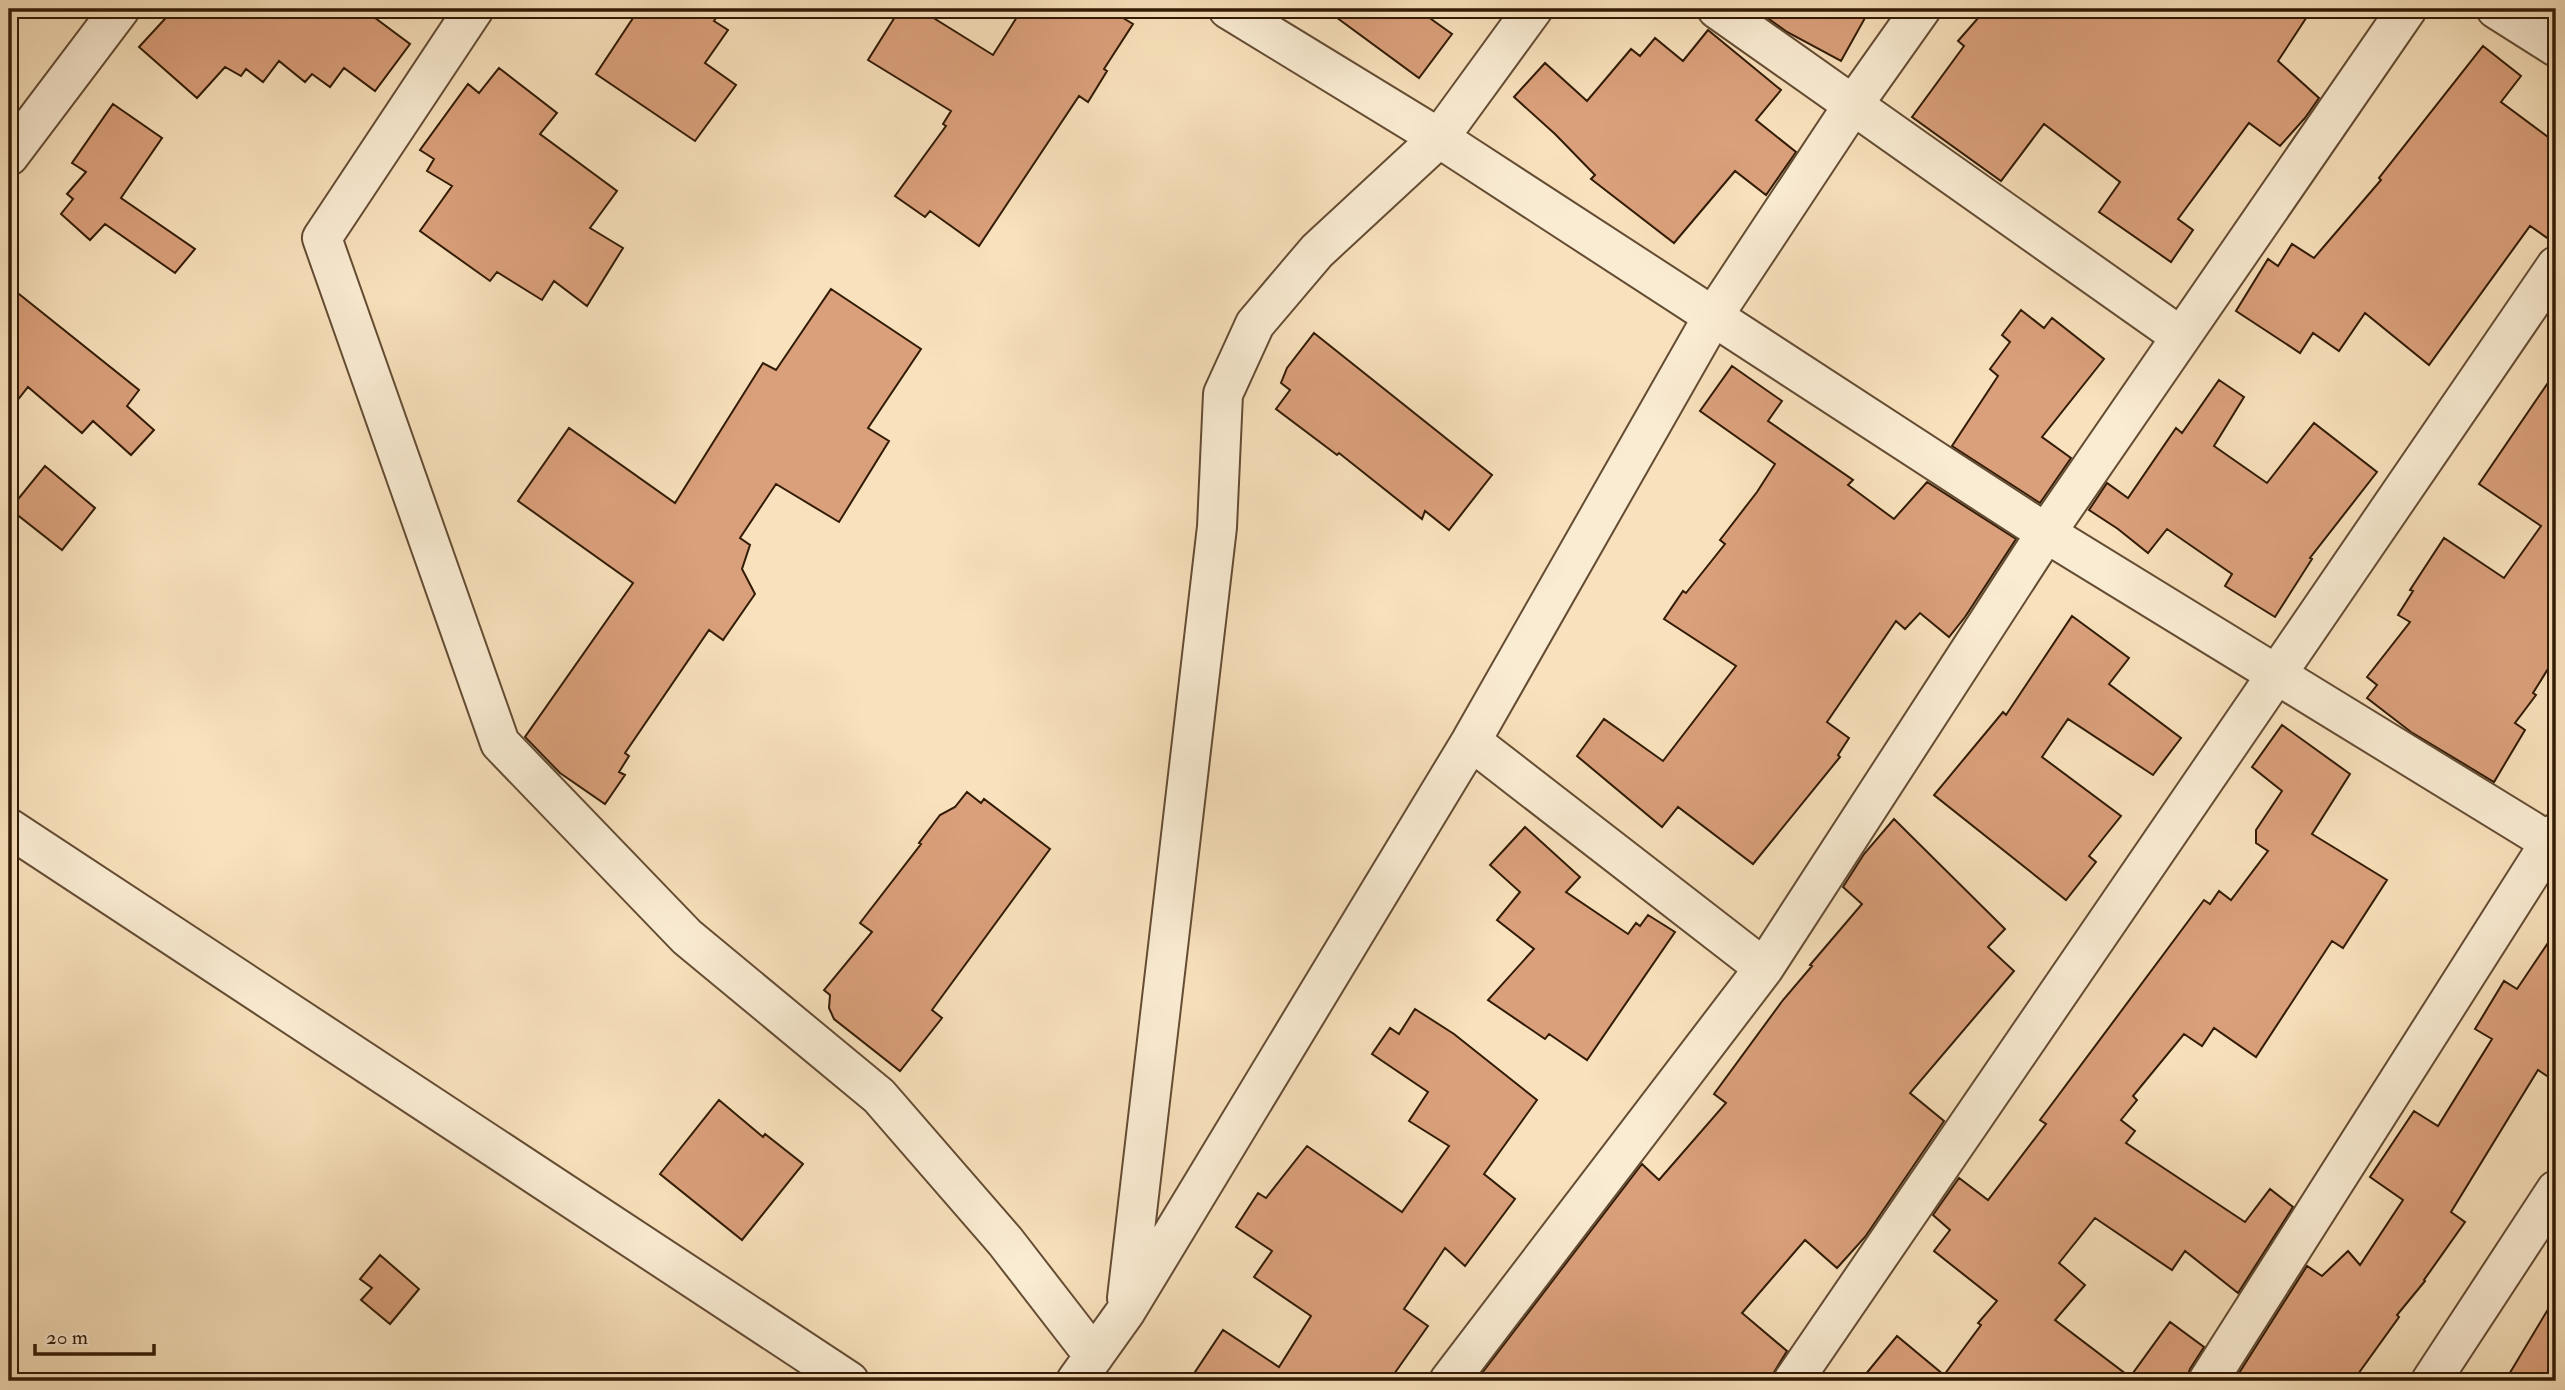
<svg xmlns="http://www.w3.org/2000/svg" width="2565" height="1390" font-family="'IM FELL Double Pica',serif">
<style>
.building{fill:#daa07b;stroke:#321b05;stroke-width:2}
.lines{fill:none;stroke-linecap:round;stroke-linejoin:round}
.minor-casing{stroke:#644c33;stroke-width:42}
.minor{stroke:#faecd3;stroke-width:38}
</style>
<rect width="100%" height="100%" fill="#f8e1bc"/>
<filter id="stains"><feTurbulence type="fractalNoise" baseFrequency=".00286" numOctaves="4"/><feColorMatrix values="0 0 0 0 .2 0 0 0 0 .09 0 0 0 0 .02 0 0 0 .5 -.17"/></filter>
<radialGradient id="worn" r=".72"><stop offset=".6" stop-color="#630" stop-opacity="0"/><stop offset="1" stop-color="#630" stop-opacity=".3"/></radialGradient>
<path class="building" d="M174 9H363L410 44 375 91 344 68 330 87 312 74 305 82 279 61 263 82 246 69 241 76 225 67 197 98 139 47Z
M639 9H722L714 21 728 30 705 63 736 85 695 141 596 74Z
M900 9H919L993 55 1022 9H1108L1133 24 1104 69 1107 71 1088 102 1079 96 979 246 930 211 925 217 895 196 946 126 943 124 951 111 868 60Z
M1325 9H1417L1452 34 1419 78Z
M1755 9H1870L1841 61 1787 32Z
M1986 9H2312L2278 61 2319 98 2305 118 2280 146 2249 123 2178 219 2193 230 2171 262 2099 212 2120 182 2044 124 2001 181 1912 117 1964 46 1958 41Z
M1708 30 1781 90 1756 120 1796 152 1766 195 1735 171 1674 243 1591 179 1595 175 1555 134 1514 97 1545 63 1587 101 1631 49 1640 56 1655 38 1683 61Z
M2483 46 2521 76 2501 102 2556 143V244L2530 226 2429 365 2365 313 2339 351 2313 333 2300 353 2236 311 2268 259 2278 266 2292 244 2314 258 2381 180 2379 178Z
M499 68 557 113 540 134 617 191 590 228 623 248 587 306 554 281 542 300 497 272 490 281 420 231 452 186 427 171 434 159 420 150 468 84 479 93Z
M113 104 162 138 121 198 195 249 175 273 105 224 90 240 61 214 73 199 67 194 86 172 72 163Z
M9 286 139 390 127 406 154 430 131 455 93 421 82 433 28 387 9 411Z
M831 289 921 349 868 428 889 441 839 522 776 484 740 538 750 545 742 569 755 594 723 640 709 630 625 753 629 756 619 772 625 775 605 804 560 773 525 737 633 583 518 501 569 428 675 503 763 363 776 370Z
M2021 310 2044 328 2052 318 2104 359 2042 437 2071 458 2040 503 1952 446 1998 376 1990 369 2010 342 2002 335Z
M1314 333 1492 475 1449 530 1425 511 1422 519 1339 453 1337 455 1276 409 1290 390 1281 383 1287 368Z
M1732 366 1782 401 1768 421 1853 480 1848 485 1894 519 1927 482 2016 539 1965 617 1949 637 1920 613 1905 629 1896 621 1827 722 1849 738 1838 755 1840 757 1753 864 1678 807 1662 827 1577 756 1604 719 1663 761 1736 666 1664 619 1683 591 1686 593 1725 544 1720 540 1757 492 1775 464 1700 411Z
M2556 371V656L2533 693 2536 695 2515 723 2525 730 2494 782 2411 732 2367 698 2377 685 2367 677 2410 622 2398 615 2413 591 2410 590 2444 538 2504 578 2541 526 2479 484Z
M2219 380 2244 397 2214 446 2267 483 2314 423 2377 472 2310 558 2312 559 2275 617 2225 586 2232 574 2167 529 2148 553 2118 529 2089 510 2107 483 2128 498 2176 428 2182 433Z
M45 466 95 508 62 550 10 509Z
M2072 616 2129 658 2109 684 2181 738 2153 775 2068 719 2042 757 2121 816 2089 856 2096 862 2066 900 1934 795 2003 712 2006 715Z
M2282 725 2350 774 2312 834 2387 880 2343 948 2332 941 2256 1057 2214 1028 2202 1046 2184 1034 2133 1096 2137 1100 2121 1120 2135 1131 2126 1143 2245 1222 2270 1189 2293 1207 2238 1293 2185 1251 2172 1270 2095 1218 2059 1263 2085 1285 2055 1320 2130 1377 2170 1322 2204 1347 2190 1369 2186 1381H1860L1897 1336 1944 1375 1981 1325 1978 1323 1997 1301 1934 1251 1950 1230 1933 1215 1959 1178 1988 1200 2046 1124 2040 1120 2204 900 2210 904 2219 891 2231 900 2268 851 2256 843V830L2282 791 2252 767Z
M967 792 981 803 984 799 1050 849 932 1010 942 1018 900 1071 834 1019 829 1008 830 995 824 990 872 932 860 923 921 844 919 843 940 815 955 807Z
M1894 819 2005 929 1988 947 2014 971 1910 1093 1944 1121 1865 1237 1837 1268 1805 1240 1742 1313 1787 1351 1773 1374 1767 1381H1476L1642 1164 1659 1180 1726 1103 1714 1094 1783 1000 1812 966 1810 965 1862 904 1843 887 1864 854Z
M1525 827 1580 877 1566 892 1628 934 1636 923 1640 926 1648 915 1675 932 1587 1060 1549 1034 1545 1039 1488 1000 1534 949 1497 920 1520 892 1490 865Z
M2556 931V1082L2538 1070 2451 1212 2465 1222 2424 1280 2425 1281 2397 1315 2399 1317 2353 1381H2234L2307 1266 2322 1276 2348 1251 2360 1265 2403 1200 2370 1177 2414 1111 2438 1126 2492 1039 2475 1029 2504 981 2517 989Z
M1415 1009 1454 1034 1537 1100 1484 1174 1515 1199 1465 1266 1445 1248 1404 1309 1428 1326 1389 1381H1189L1223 1330 1279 1367 1311 1316 1254 1277 1272 1251 1236 1227 1258 1193 1266 1198 1307 1146 1402 1212 1449 1146 1409 1121 1428 1092 1372 1054 1390 1028 1399 1034Z
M719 1100 763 1137 765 1134 803 1164 742 1240 660 1174Z
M380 1255 419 1289 390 1324 361 1300 372 1288 360 1279Z
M2556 1296V1381H2505Z"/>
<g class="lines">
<defs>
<path id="minor" d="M474 9 322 238 500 743 687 937 879 1096 1005 1241 1094 1356
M1228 9 1439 138 2046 533 2556 846
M1717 9 2180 336
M2496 9 2556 47
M9 156 120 9
M1471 741 1764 968
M9 828 849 1381
M1127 1298 1217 527 1223 394 1255 324 1317 251 1439 138 1533 9
M1076 1381 1126 1311 1471 741 1712 318 1853 105 1921 9
M1449 1381 1764 968 2046 533 2407 9
M1793 1381 2556 266
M2208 1381 2556 833
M2431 1381 2556 1190"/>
</defs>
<use href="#minor" class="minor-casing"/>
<use href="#minor" class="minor"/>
</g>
<rect width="2565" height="1390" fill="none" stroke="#f8e1bc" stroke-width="35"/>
<rect x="10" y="10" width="2544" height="1369" fill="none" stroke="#321b05" stroke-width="3.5"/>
<rect x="18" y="18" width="2530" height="1355" fill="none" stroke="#321b05" stroke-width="2"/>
<path d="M35 1344v10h119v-10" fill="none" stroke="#321b05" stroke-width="3.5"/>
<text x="46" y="1344" font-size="21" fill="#321b05" stroke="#faecd3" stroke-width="5" paint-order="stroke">20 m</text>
<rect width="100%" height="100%" filter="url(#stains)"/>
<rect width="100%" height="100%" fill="url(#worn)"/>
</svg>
